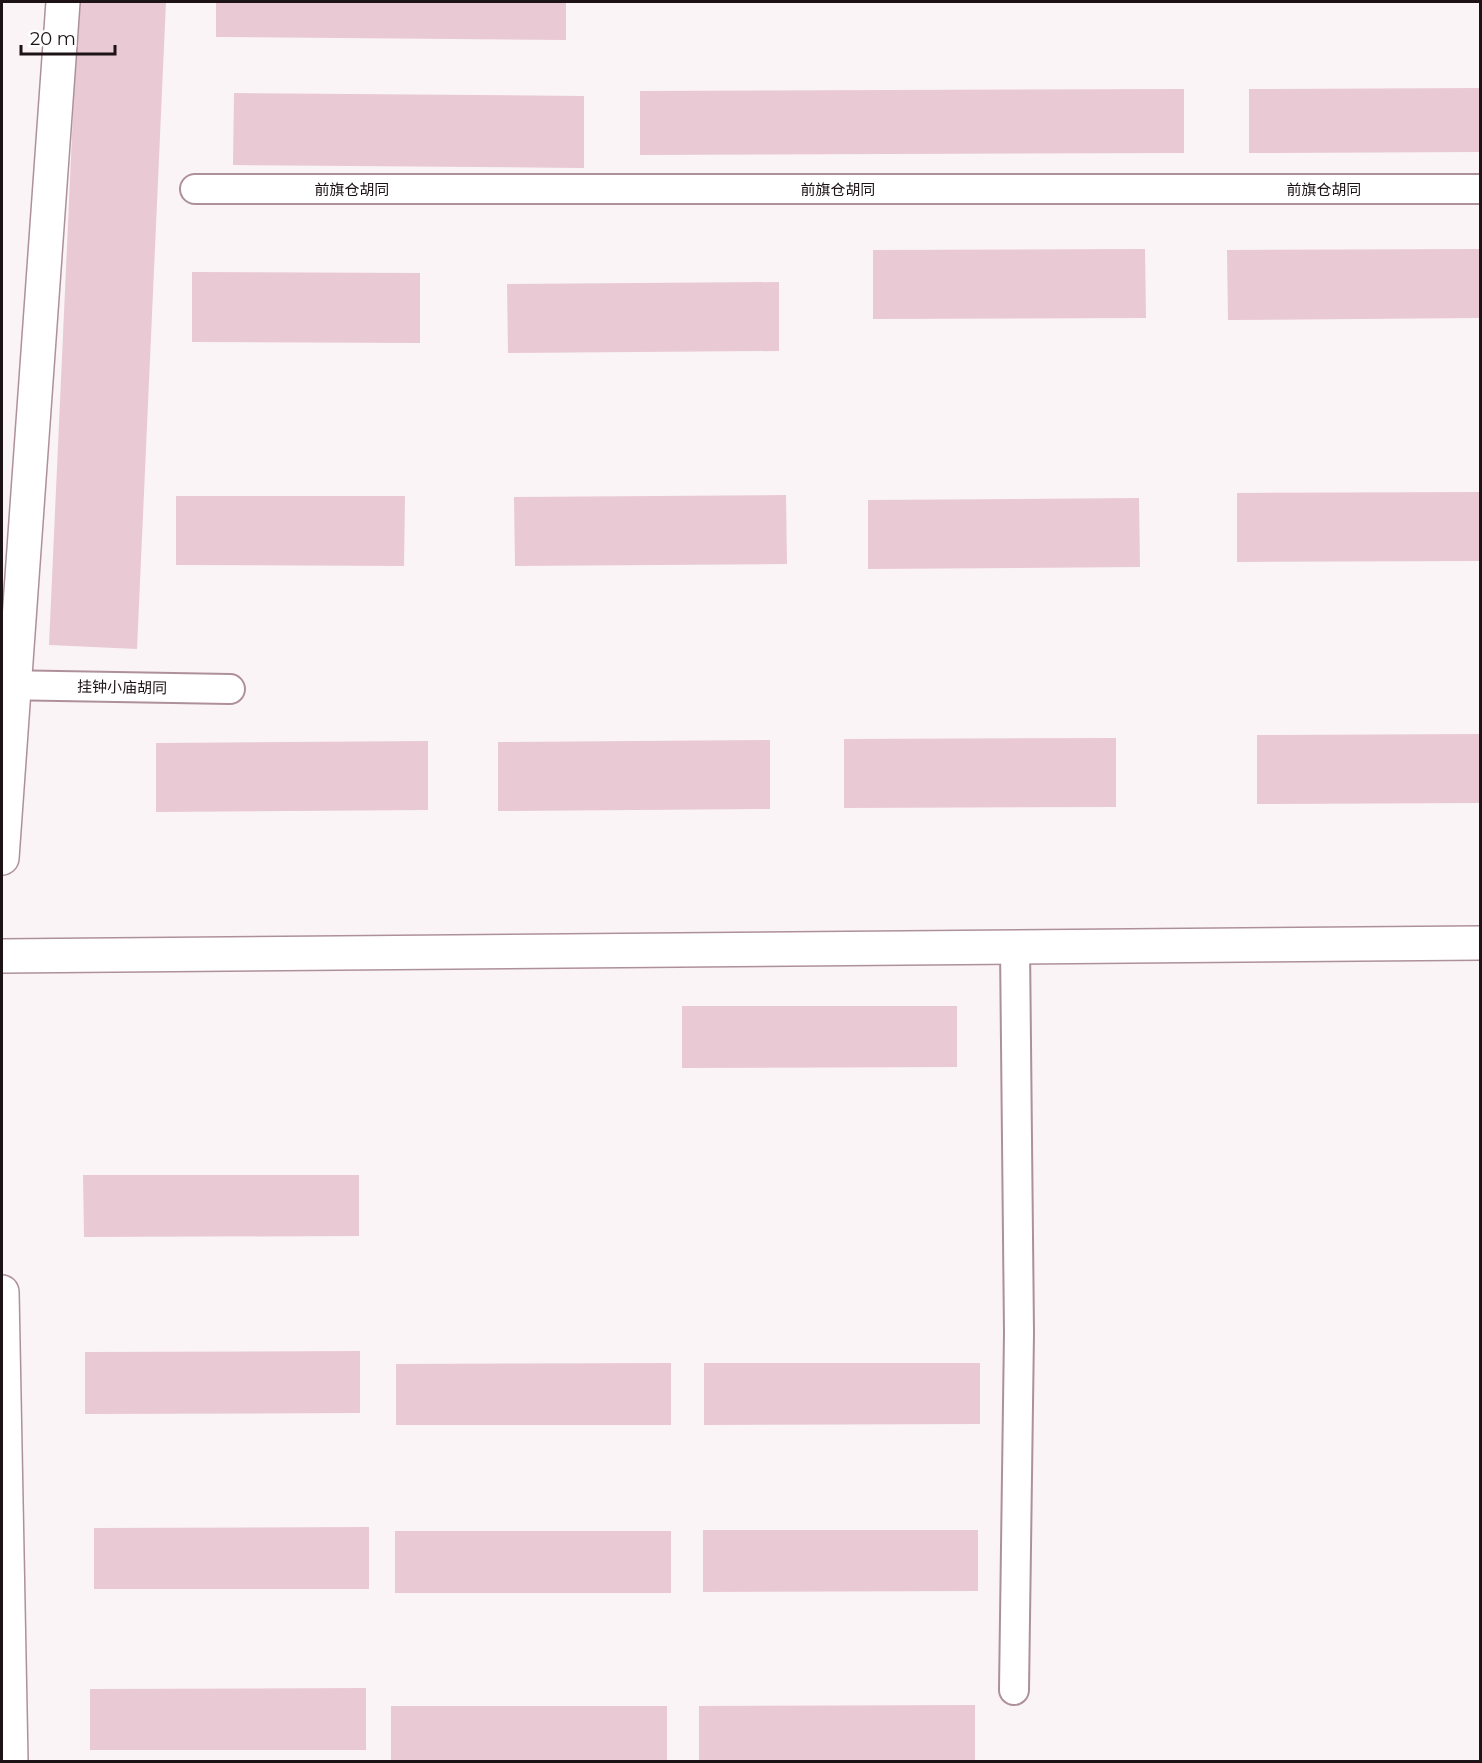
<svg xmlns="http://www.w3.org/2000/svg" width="1482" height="1763" font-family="Montserrat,'Noto Sans SC',sans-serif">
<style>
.building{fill:#e9c9d4}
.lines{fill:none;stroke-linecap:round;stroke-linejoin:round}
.minor-casing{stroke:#ae909b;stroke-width:32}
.tertiary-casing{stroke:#ae909b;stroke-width:36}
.minor{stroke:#fff;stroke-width:28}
.tertiary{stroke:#fff;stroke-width:33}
.labels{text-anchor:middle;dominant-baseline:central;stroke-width:4.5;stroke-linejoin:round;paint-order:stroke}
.street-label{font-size:15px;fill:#1d1216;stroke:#fff}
</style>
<rect width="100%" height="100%" fill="#faf4f6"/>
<path class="building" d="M78 2H166L137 649 49 645Z
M216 2H566V40L216 37Z
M1480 88V152L1249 153V89Z
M1184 89V153L640 155V91Z
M234 93 584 96V168L233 165Z
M1145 249 1146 318 873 319V250Z
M1480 249V318L1228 320 1227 250Z
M192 272 420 273V343L192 342Z
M779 282V351L508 353 507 284Z
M1480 492V561L1237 562V493Z
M786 495 787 564 515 566 514 497Z
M176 496H405L404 566 176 565Z
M1139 498 1140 567 868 569V500Z
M1480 734V803L1257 804V735Z
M1116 738V807L844 808V739Z
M770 740V809L498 811V742Z
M428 741V810L156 812V743Z
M682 1006H957V1067L682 1068Z
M83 1175H359V1236L84 1237Z
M360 1351V1413L85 1414V1352Z
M671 1363V1425H396V1364Z
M704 1363H980V1424L704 1425Z
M369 1527V1589H94V1528Z
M703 1530H978V1591L703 1592Z
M395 1531H671V1593H395Z
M366 1688V1750H90V1689Z
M975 1705V1762H699V1706Z
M391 1706H667V1762H391Z"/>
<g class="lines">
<defs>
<path id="minor" d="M195 189H1480
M2 685 230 689
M1014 1690 1019 1333 1015 947"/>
<path id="tertiary" d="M2 858 63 2
M2 956 1480 943
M2 1292 11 1762"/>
</defs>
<use href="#minor" class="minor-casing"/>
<use href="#tertiary" class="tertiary-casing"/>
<use href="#minor" class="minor"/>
<use href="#tertiary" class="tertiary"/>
</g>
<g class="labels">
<g class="street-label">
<text x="352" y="189">前旗仓胡同</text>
<text x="838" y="189">前旗仓胡同</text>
<text x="1324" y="189">前旗仓胡同</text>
<text transform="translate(122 687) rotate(1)">挂钟小庙胡同</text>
</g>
</g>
<rect width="1482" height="1763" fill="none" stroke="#1d1216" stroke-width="6"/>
<path d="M21 45v9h94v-9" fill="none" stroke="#1d1216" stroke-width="3"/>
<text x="30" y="45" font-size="18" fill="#1d1216" stroke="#ffffff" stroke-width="4.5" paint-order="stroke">20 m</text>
</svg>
